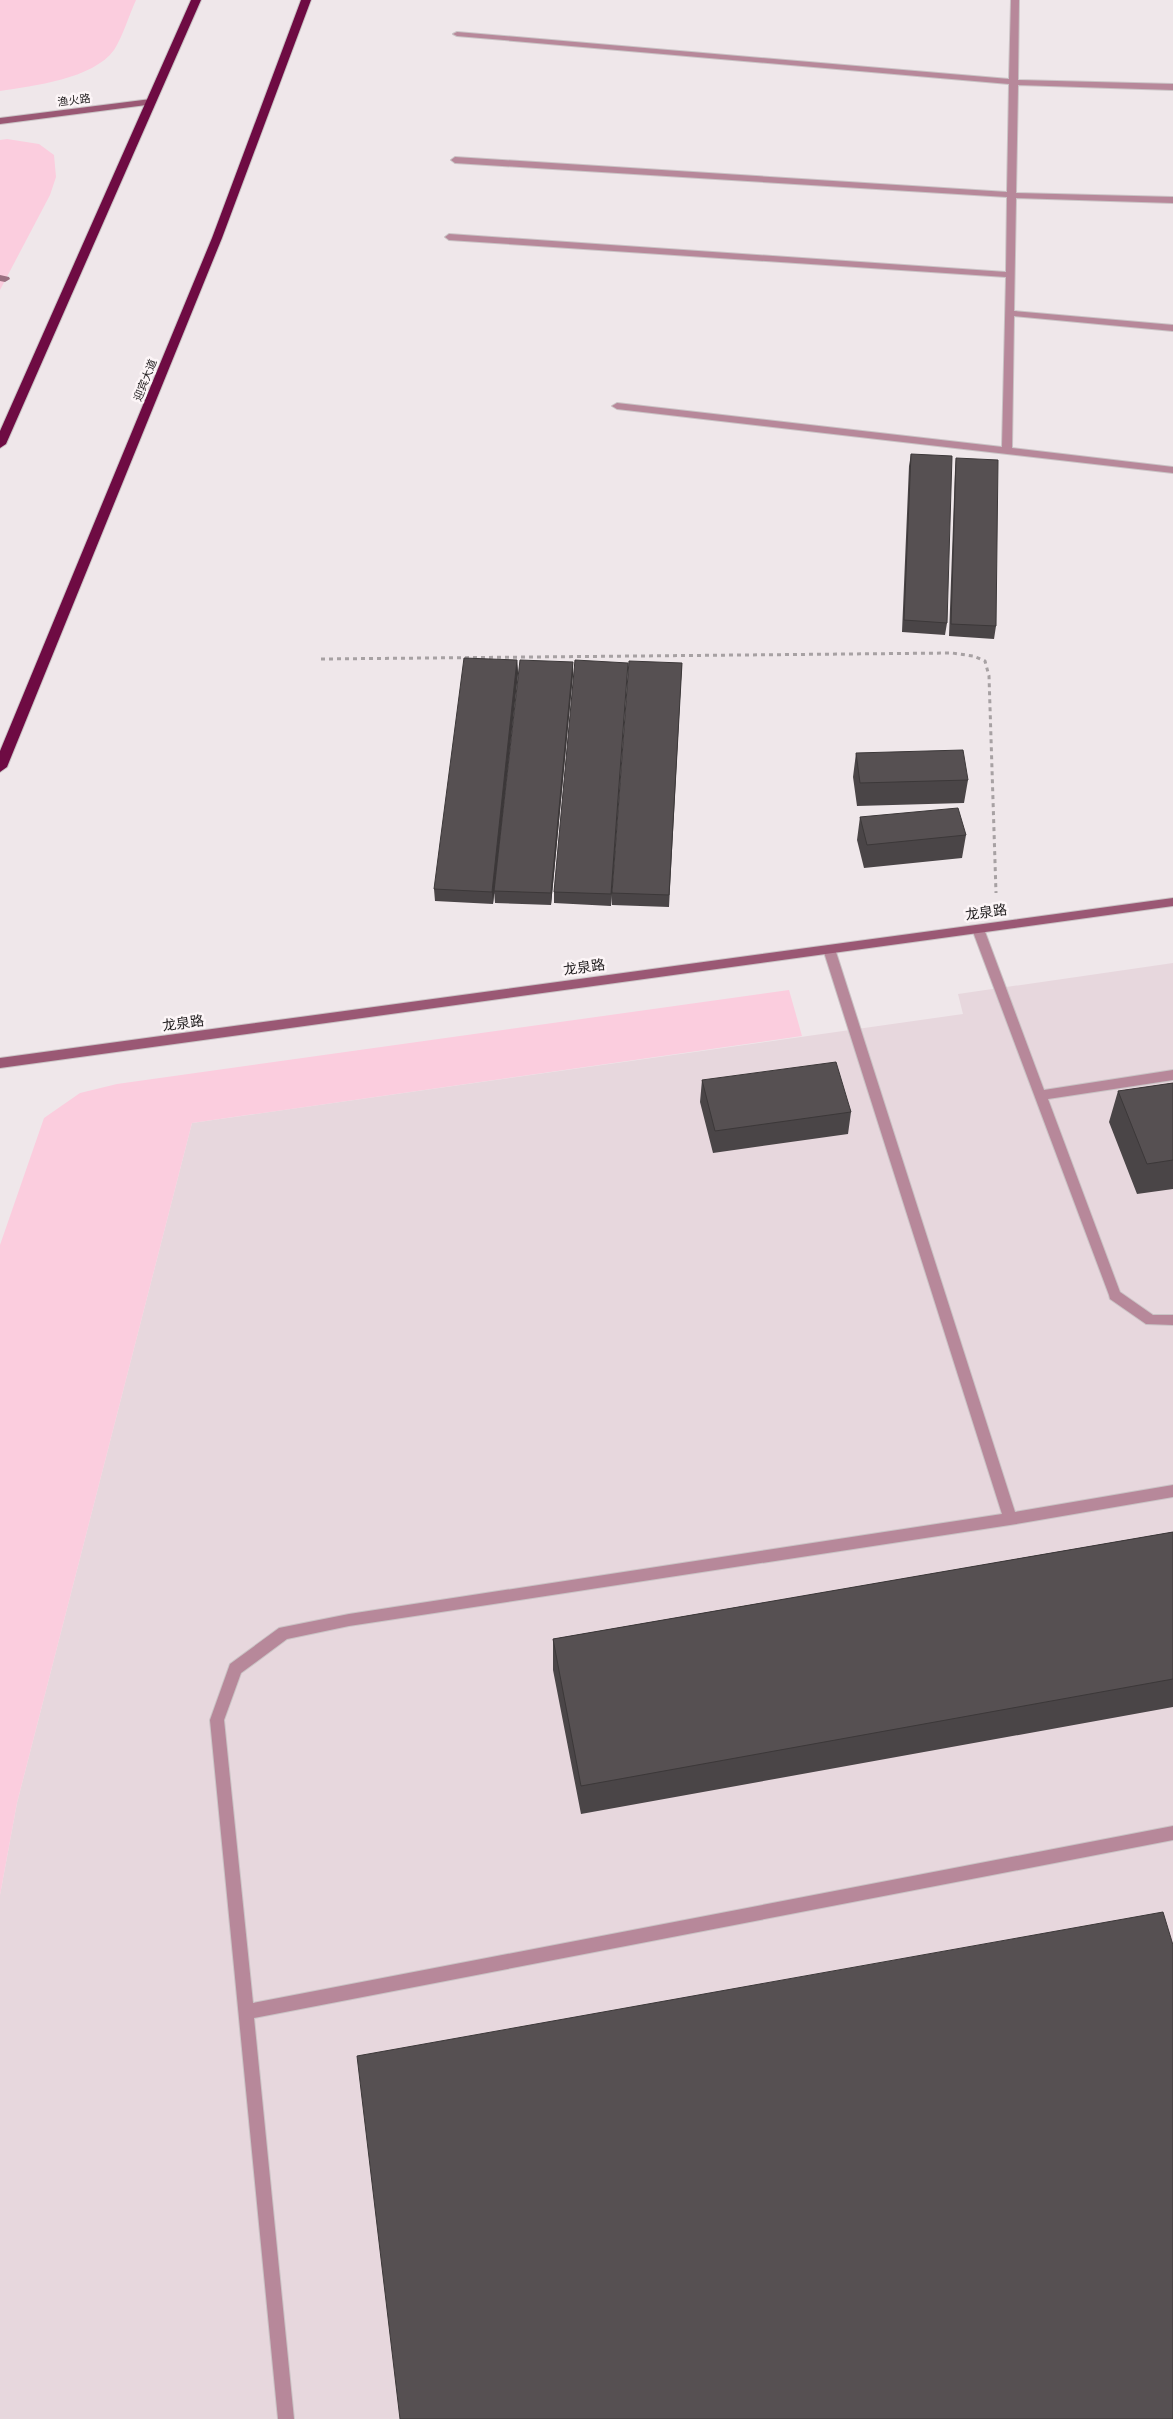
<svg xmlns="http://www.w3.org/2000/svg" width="1173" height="2419" font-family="'Space Grotesk','Noto Sans SC',sans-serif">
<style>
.built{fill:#e7d7dd}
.green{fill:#fbcdde}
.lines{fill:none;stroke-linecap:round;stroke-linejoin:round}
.stream{fill:#9b7081;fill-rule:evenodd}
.lane-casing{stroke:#cac3c5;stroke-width:2}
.secondary-casing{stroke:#cac3c5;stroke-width:2}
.highway-casing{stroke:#cac3c5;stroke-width:2}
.path{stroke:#a7a1a3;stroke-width:3;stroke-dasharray:4 4;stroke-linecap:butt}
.lane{fill:#b7889a;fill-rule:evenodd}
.secondary{fill:#9a5874;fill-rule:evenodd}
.highway{fill:#6e0b43;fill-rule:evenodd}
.wall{fill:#4a4547}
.shaded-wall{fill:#3c3839}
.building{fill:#565052;stroke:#3c3839}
.labels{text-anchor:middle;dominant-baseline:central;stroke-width:5;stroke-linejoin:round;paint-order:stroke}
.far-street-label{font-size:11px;fill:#211e1f;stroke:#fcf5f7}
.street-label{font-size:14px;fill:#211e1f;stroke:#fcf5f7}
</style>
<rect width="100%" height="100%" fill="#efe7ea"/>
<path class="built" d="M1173 963V2419H0V1895L17 1803 192 1123 963 1014 958 994Z"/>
<path class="green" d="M0 0H136C129 15 123 36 114 50 93 79 33 86 0 91Z
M7 139 39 144 54 155 56 177 50 195 0 290V140Z
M789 990 802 1036 192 1123 17 1803 0 1895V1245L44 1118 80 1093 117 1084Z"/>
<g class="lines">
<path class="stream" d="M0 275 9 277 10 279 5 282 0 281Z"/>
<defs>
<path id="lane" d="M1011 0H1019L1018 80 1173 84V90L1018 85 1016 193 1173 197V203L1016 198 1014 311 1173 325V331L1014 316 1012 448 1173 467V473L617 409 612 406 617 403 1002 447 1006 277 449 240 445 237 449 234 1006 272 1007 197 455 163 451 160 455 157 1007 192 1009 84 457 36 453 34 457 32 1009 79Z
M978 925 984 929 1044 1090 1173 1070V1080L1048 1099 1120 1292 1153 1315H1173V1325L1146 1324 1110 1299 1109 1295 972 929Z
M829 945 835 949 1015 1512 1173 1485V1497L1010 1525 349 1626 287 1639 241 1673 224 1720 253 2003 1173 1826V1840L254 2018 294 2419H278L210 1720 230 1664 279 1628 349 1614 1002 1514 823 949Z"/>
<path id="secondary" d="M151 99 155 102 154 104 0 124V118Z
M1173 898V906L0 1068V1058Z"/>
<path id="highway" d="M191 0H201L6 444 0 448V431Z
M301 0H311L222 238 7 767 0 772V751L212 238Z"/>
</defs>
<use href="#lane" class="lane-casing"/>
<use href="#secondary" class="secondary-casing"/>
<use href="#highway" class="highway-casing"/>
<path class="path" d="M321 659 952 653 973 656 985 661 989 676 996 893"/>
<use href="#lane" class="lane"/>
<use href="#secondary" class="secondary"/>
<use href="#highway" class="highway"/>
</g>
<path class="wall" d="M911 454 947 623 945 635 902 632 909 466Z
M956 458 996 626 994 639 949 636 955 470Z
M517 660 518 673 493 904 435 901 434 889Z
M573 662V674L551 905 495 903 494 891Z
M628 663 611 906 554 903V892Z
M682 663 669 907 612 905V893Z
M856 753 968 780 964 803 857 806 853 777Z
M860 817 966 835 962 858 864 868 857 840Z
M702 1080 851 1112 848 1134 713 1153 700 1102Z
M1173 1083V1189L1137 1194 1109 1122 1118 1091Z
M1173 1532V1707L581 1814 553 1670V1639Z"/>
<path class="shaded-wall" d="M517 660 518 673 493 904 492 892Z
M573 662V674L551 905V893Z
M628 663 627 675 611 906V894Z"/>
<path class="building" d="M911 454 952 456 947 623 904 620Z
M956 458 998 460 996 626 951 624Z
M464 658 517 660 492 892 434 889Z
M520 660 573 662 551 893 494 891Z
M575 660 628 663 611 894 554 892Z
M629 661 682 663 669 895 612 893Z
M963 750 968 780 860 783 856 753Z
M958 808 966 835 867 845 860 817Z
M836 1062 851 1112 715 1131 702 1080Z
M1173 1083V1160L1147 1164 1118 1091Z
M1173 1532V1679L581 1786 553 1639Z
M1163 1912 1173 1945V2419H400L357 2056Z"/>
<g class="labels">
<g class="far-street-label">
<text transform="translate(74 100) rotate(-7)">渔火路</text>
<text transform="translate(145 380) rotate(-68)">迎宾大道</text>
</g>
<g class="street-label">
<text transform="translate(986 912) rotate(-8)">龙泉路</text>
<text transform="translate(584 967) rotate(-8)">龙泉路</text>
<text transform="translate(183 1023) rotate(-8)">龙泉路</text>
</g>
</g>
</svg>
